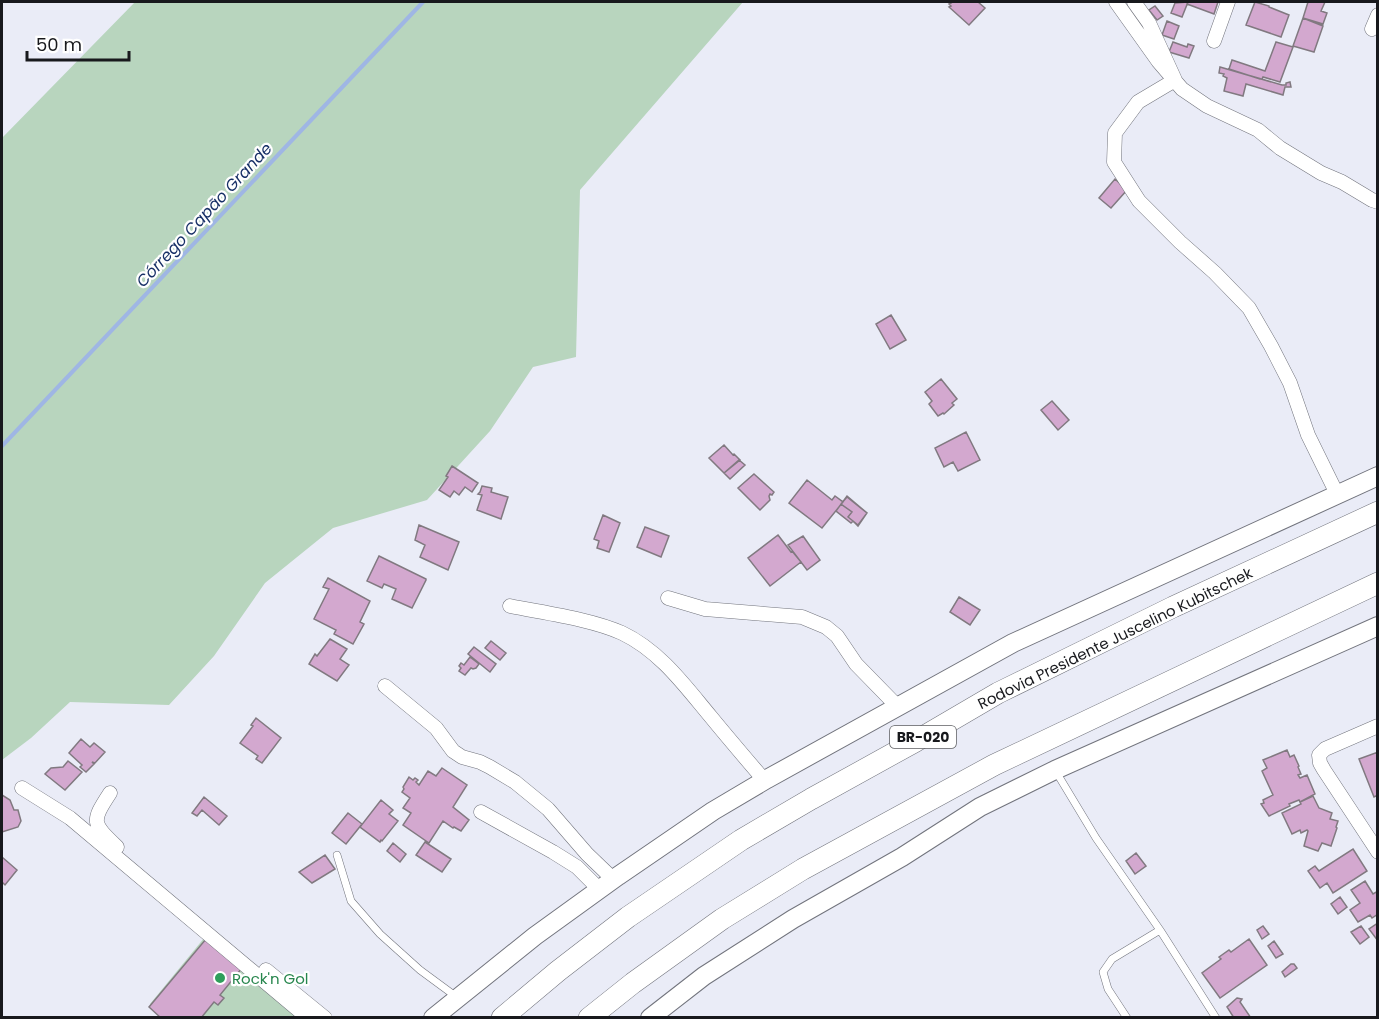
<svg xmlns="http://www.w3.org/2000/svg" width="1379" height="1019" font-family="Poppins,sans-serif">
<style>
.green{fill:#b8d5be}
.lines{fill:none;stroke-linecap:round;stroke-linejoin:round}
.stream{stroke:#9fb6e4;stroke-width:4}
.building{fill:#d3a8cf;stroke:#817980;stroke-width:1.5}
.service-casing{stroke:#72747d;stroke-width:8}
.minor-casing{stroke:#72747d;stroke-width:15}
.secondary-casing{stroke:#72747d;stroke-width:20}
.trunk-casing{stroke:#72747d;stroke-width:22}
.service{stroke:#fff;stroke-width:7}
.minor{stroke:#fff;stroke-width:14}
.secondary{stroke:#fff;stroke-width:18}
.trunk{stroke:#fff;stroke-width:21}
.leisure-dot{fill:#2e9e5b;stroke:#fff;stroke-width:2}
.labels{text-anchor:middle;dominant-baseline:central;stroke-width:4.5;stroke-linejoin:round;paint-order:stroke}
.shield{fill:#fff;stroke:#5d5e61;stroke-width:1.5}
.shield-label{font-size:14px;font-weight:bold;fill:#18191d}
.street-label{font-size:15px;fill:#18191d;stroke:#fff}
.leisure-label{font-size:15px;fill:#27864d;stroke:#fff;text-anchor:start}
.water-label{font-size:16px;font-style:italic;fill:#183067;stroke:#fff}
</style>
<rect width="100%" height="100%" fill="#eaecf7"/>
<path class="green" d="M135 2H743L580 190 576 357 533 367 490 431 427 500 333 528 265 583 214 656 169 705 70 702 31 738 2 760V138Z
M209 932 310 1017H166L150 1004Z"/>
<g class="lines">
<path class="stream" d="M2 446 423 2"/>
</g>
<path class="building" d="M950 2H978L985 8 969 25 949 7 951 6 949 4 951 3Z
M1188 2H1218L1214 14 1187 4Z
M1255 2 1269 6V7L1289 15 1281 37 1246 25Z
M1308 2H1325L1321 11 1327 13 1323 24 1303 18Z
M1175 3 1188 2 1182 17 1171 13Z
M1155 6 1163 16 1157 20 1149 10Z
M1303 18 1323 26 1314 52 1293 46Z
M1167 21 1179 26 1174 39 1162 35Z
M1173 42 1187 47 1188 44 1194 46 1189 58 1169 52Z
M1276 42 1293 47 1280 82 1263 77 1262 79H1260L1229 69 1232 60 1265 71Z
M1220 67 1282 85H1286V83L1290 82 1291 87H1285L1283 95 1246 84 1243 96 1224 91 1227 78 1223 76 1224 74 1219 73Z
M1115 179 1127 190 1111 208 1099 198Z
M891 315 906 340 890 349 876 324Z
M941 379 957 399 952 403 954 405 944 414 943 413 938 416 929 404 932 401 925 392Z
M1052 401 1069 420 1058 430 1041 410Z
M966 432 980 460 958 471 953 462 944 467 935 448Z
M724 445 733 455 734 454 740 460 724 473 709 458Z
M739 460 745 465 730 479 724 473Z
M452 466 478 483 472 492 465 487 459 495 454 491 450 497 439 490 448 477 446 476Z
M754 474 774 492 772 495 770 494 769 496 770 500 760 510 738 488Z
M807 480 832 500 835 496 843 502 822 528 789 503Z
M482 486 492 488 491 492 508 497 501 519 477 510 482 495 478 494 480 492Z
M847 496 867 513 858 526 853 521 851 523 836 511Z
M847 497 867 513 858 525 848 517 852 512 841 504Z
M603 515 620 523 609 552 597 548 599 541 594 539Z
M419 525 459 542 448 570 420 557 425 545 415 540Z
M645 527 669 536 661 557 637 547Z
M778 535 791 552 792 551 801 562 770 586 748 558Z
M803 536 820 560 807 570 788 545Z
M379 556 426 579V580L412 608 392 599 396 589 384 584 382 588 367 581Z
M328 578 370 601 360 622 364 624 353 644 334 634 336 630 314 619 329 589 323 587Z
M959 597 980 610 970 625 950 612Z
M330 639 347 649 340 659 349 665 337 681 309 664 315 654 317 656Z
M491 641 506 653 500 660 485 648Z
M474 647 496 664 490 672 468 654Z
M470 657 479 664 476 668 473 669 471 668 465 675 459 671 461 668 459 666 461 663 464 665Z
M256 718 281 738 262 763 256 759 258 756 240 743 253 726 251 725Z
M81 739 90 747 94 743 105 752 95 763 92 762 94 764 86 772 80 767 82 765 69 753Z
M1287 750 1290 757 1294 755 1299 766 1298 767 1301 774 1298 775 1300 778 1307 775 1315 794 1300 802 1299 800 1289 804 1290 806 1269 816 1261 804 1264 803 1263 800 1273 795 1262 771 1267 768 1263 760Z
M1378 752V795L1374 797 1359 759Z
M68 761 82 772 65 790 45 774 51 768 63 767Z
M442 768 467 785 453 807 469 820 461 831 454 827 453 828 443 821 429 843 403 825 411 813 403 808 410 798 402 792 404 789 403 787 409 777 413 780 415 778 418 780 416 782 419 785 428 771 436 776Z
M2 795 10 800 14 810H18L21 821 18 827 2 832Z
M1313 796 1319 808 1332 813 1330 819 1338 821 1336 827 1337 828 1331 846 1322 843 1318 851 1304 846 1308 831 1307 830 1301 833 1300 830 1292 834 1282 813 1301 804 1300 802Z
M204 797 227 816 219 825 202 810 197 816 192 813Z
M381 800 393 810 389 814 398 821 382 841 381 840 380 842 360 827Z
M348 813 362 824 346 844 332 833Z
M425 842 451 859 442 872 416 855Z
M393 843 406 854 400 862 387 851Z
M1353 849 1367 871 1333 893 1327 883 1320 888 1308 871 1315 866 1319 871Z
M1136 853 1146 866 1135 874 1126 861Z
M325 855 335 869 312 883 299 872Z
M2 857 17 870 5 885 2 882Z
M1365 881 1373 894 1378 891V914L1372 918 1370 915 1358 922 1350 910 1360 903 1351 890Z
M1340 897 1347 907 1338 914 1331 904Z
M1378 923V941L1369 929Z
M1263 926 1269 934 1262 939 1257 930Z
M1361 926 1369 937 1360 944 1351 932Z
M206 939 242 968 220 995 224 998 218 1005 214 1002 201 1018H161L149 1007Z
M1249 939 1267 965 1220 998 1202 973 1221 959 1219 957 1229 950 1231 952Z
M1274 941 1283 954 1276 958 1268 946Z
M1291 964H1294L1297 968 1285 977 1282 972Z
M1237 998 1242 999 1240 1002 1251 1018H1234L1227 1007Z"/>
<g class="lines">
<defs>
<path id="service" d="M1055 770 1096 838 1160 930 1216 1018
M337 855 351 901 380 934 420 970 458 998
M1127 1018 1108 989 1103 972 1112 959 1160 930"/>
<path id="minor" d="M1116 2 1158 61 1182 89 1207 106 1258 130 1280 148 1321 173 1342 182 1372 200 1378 202
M1134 2 1149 23 1175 80 1138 102 1115 133 1114 162 1139 201 1180 242 1215 273 1249 308 1271 346 1290 383 1308 435 1337 494
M1372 29 1378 15
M1214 41 1228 2
M668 598 705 609 802 617 826 627 837 636 856 664 897 706
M510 606C544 613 591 619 622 633 660 651 685 686 711 717 729 739 747 760 765 781
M385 686 436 728 453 751 462 757 480 762 490 767 515 782 548 809 587 854 613 879
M1378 726 1325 749 1319 755 1320 763 1324 770 1378 852
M22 788 70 818 308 1018
M110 793C91 822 92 823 117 847
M481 812 553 852 577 867 599 889
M266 970 325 1018"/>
<path id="secondary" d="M433 1018 535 936 618 876 713 811 767 779 1013 643 1378 476
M650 1018 704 976 793 919 902 857 980 807 1055 770 1378 626"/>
<path id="trunk" d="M502 1018 558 971 628 917 741 840 811 799 916 741 998 693 1173 607 1378 512
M589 1018 633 983 722 919 803 869 994 765 1378 583"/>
</defs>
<use href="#service" class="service-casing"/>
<use href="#minor" class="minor-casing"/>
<use href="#secondary" class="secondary-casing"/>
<use href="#trunk" class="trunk-casing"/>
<use href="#service" class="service"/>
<use href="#minor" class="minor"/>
<use href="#secondary" class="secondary"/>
<use href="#trunk" class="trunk"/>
</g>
<circle class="leisure-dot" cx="220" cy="978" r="6"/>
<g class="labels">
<rect class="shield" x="890" y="726" width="66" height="22" rx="4.5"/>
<g class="shield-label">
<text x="923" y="737">BR-020</text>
</g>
<g class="street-label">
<text transform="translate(1115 638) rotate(-26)">Rodovia Presidente Juscelino Kubitschek</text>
</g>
<g class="leisure-label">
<text x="232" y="978">Rock'n Gol</text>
</g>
<g class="water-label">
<text transform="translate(204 215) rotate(-47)">Córrego Capão Grande</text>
</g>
</g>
<rect width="1379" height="1019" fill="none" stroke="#18191d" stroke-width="6"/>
<path d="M27 51v9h102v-9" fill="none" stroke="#18191d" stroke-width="3"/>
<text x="36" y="51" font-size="18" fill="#18191d" stroke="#ffffff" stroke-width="4.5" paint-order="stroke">50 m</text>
</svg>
